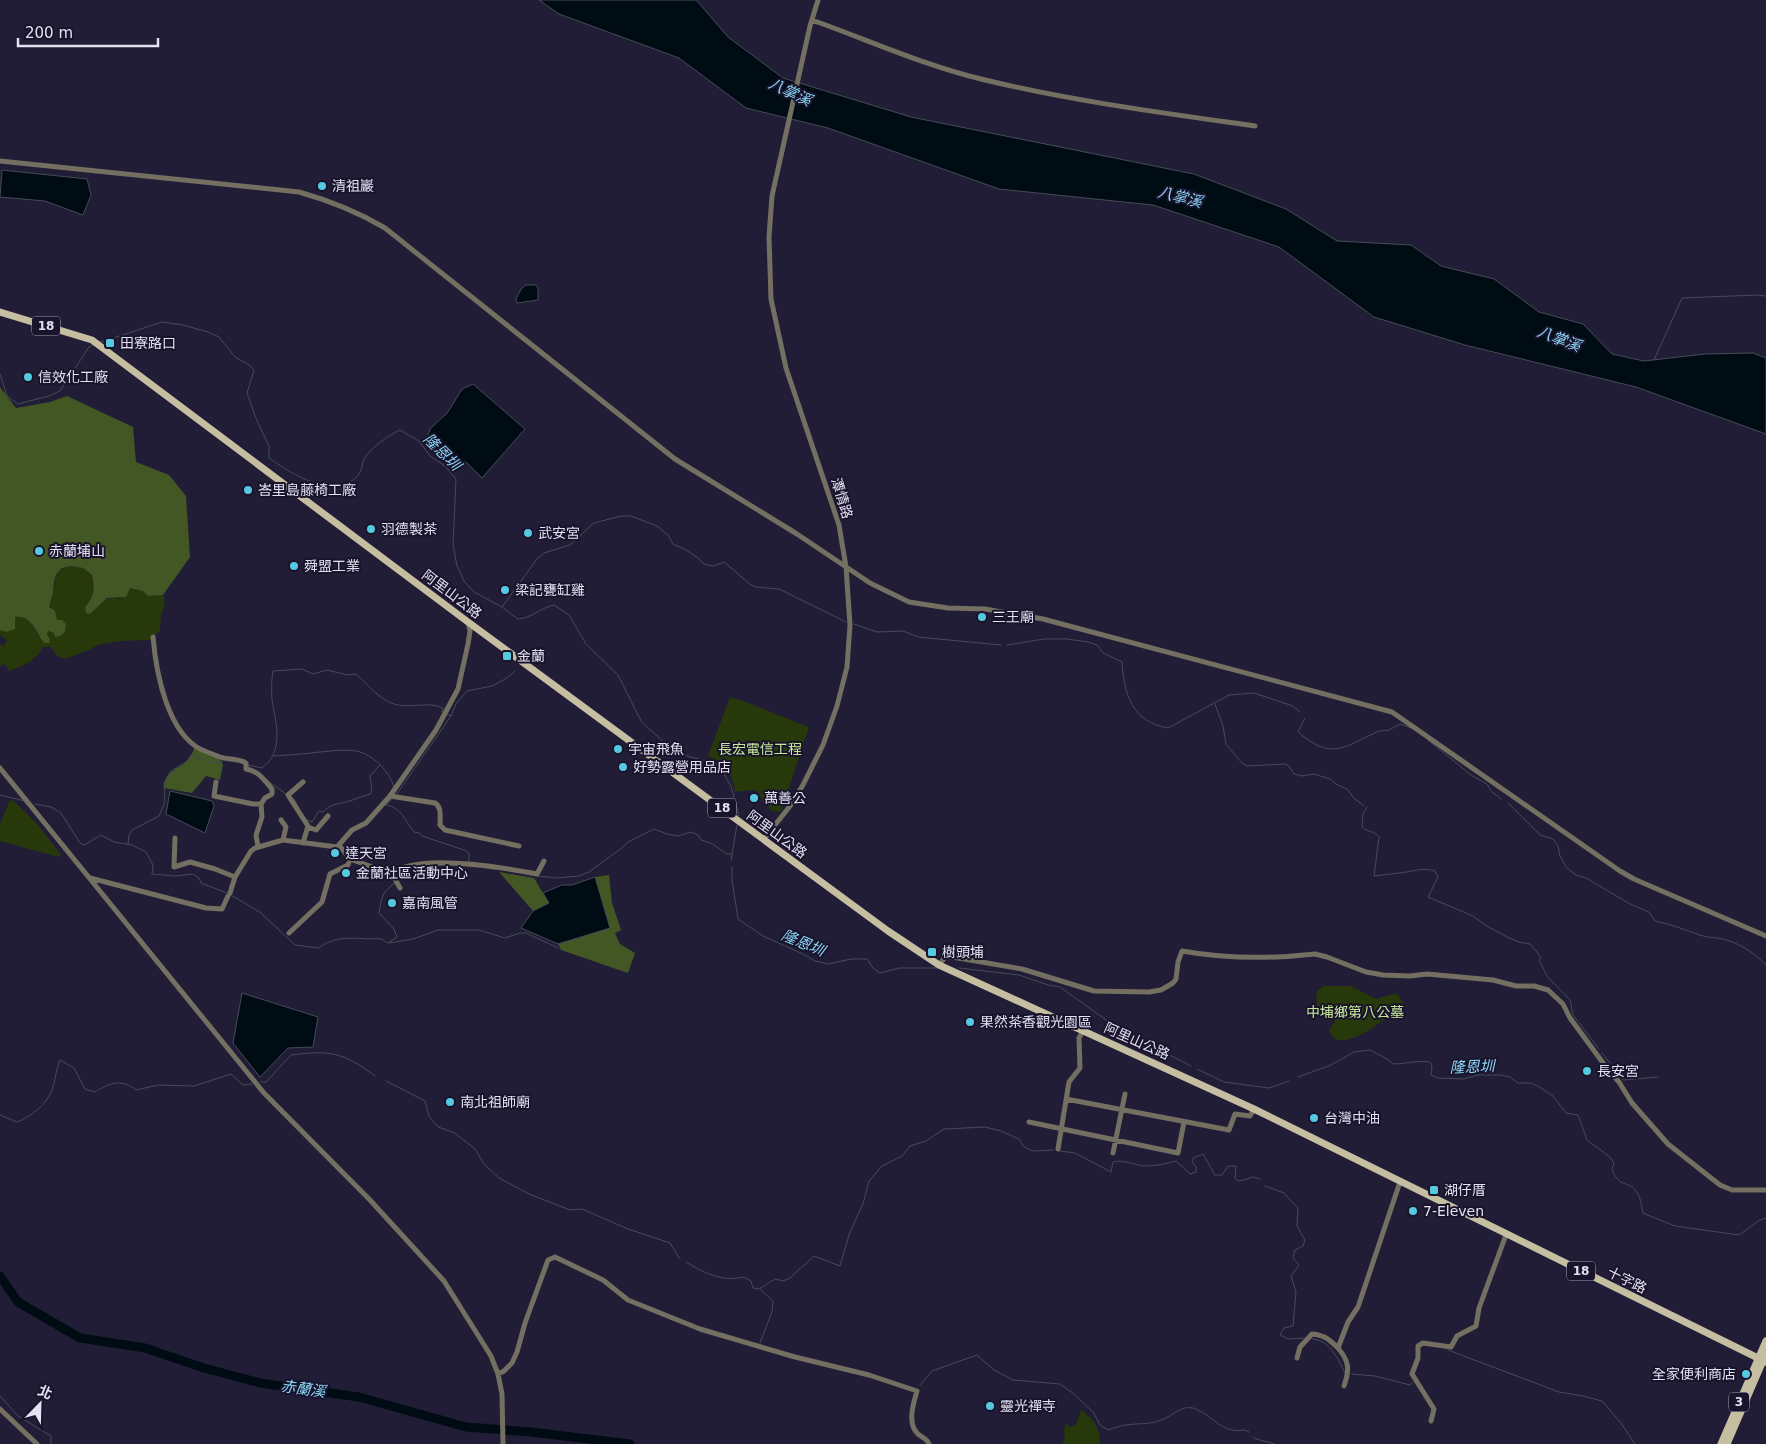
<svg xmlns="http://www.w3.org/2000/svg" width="1766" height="1444" font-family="'DejaVu Sans','Noto Sans TC',sans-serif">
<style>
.green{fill:#27380b}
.forest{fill:#425724}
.water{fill:#000c13;stroke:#444c56}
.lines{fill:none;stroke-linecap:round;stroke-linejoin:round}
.stream{stroke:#444c56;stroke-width:1}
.river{stroke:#000c13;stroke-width:9}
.minor{stroke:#736f61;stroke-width:5}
.major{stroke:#c6bea1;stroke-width:7}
.poi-dot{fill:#56c9e1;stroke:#19142c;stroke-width:2}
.labels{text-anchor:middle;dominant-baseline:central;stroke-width:4;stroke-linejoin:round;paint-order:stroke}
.shield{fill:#19142c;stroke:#a6a3b6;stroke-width:1}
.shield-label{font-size:12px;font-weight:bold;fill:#e2e0f1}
.poi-label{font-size:14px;fill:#e2e0f1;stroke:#19142c;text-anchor:start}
.street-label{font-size:14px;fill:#e2e0f1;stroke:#19142c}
.park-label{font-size:14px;fill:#c5e999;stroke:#19142c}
.water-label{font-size:15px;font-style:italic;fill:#89d6f6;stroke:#19142c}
</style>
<rect width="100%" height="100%" fill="#221d36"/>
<path class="green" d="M71 566 83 568 92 575C94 590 94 595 85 607L91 613C101 604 105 595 120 599L130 588 143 591 148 596 163 595 165 603 161 615 160 630 151 640 120 641 97 645 91 649 65 659 57 656 51 647H43C36 661 23 666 9 671L5 664 0 666V644L4 646 7 640 0 635V630L6 632 15 617C28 615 34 625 38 636L47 635 48 631 60 636 65 632 66 623 57 621 49 607C50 603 52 599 53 595 57 579 50 570 71 566Z
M730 697C757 705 783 717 809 727L781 812 770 810 768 804H764L758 791 751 790 735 792C732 771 726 765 708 756Z
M10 800 14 801 39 826 61 855 59 857 0 841V824Z
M1323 986H1351L1376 999 1396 993 1404 1003C1390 1015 1360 1042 1340 1040 1334 1040 1331 1035 1329 1030L1335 1022 1334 1019 1328 1018 1317 1007 1316 992Z
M1081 1410C1093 1418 1101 1430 1100 1444H1062L1065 1439 1064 1431 1066 1424 1071 1427 1076 1424Z"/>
<path class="forest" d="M0 387 16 408 50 402 67 396 133 427 136 462 169 475 186 496 190 557 163 595 148 596 143 591 130 588 126 597 107 598 90 614 86 613 85 607C94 596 95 590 92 575L83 568 71 566 62 568 56 574 54 582 53 593 49 607 55 611 57 620H62L66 624 65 632 60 636 55 637 54 633 48 631 47 635 50 639 49 643H44C36 632 31 614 15 617V629L6 632 0 630Z
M194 748 219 759 223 764 220 780 206 776 192 793 164 788C163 773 177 770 186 762 190 758 193 753 194 748Z
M499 872 534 878 549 903 533 911Z
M609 875 612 903 621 930 615 933 620 944 635 953 628 973 561 950 558 944 610 928 595 877Z"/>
<path class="water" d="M539 0H695L697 1 728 37 783 78 911 117 1194 174 1286 209 1337 241 1411 245 1441 266 1494 279 1539 312 1583 324 1612 354 1644 361 1705 354 1753 353 1766 358V434L1636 387 1465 345 1374 317 1279 247 1153 205 999 189 828 128 746 108 679 58 559 14Z
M2 170 87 179 91 195 83 215 45 201 0 197Z
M526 285H536L538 288V300L517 303 516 299 521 289Z
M473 384 525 429 482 478 466 462 450 464 426 442 430 429 448 412 462 389Z
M170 791 212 801 214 806 205 833 166 814Z
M595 877 610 928 558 944 521 928 533 911 549 903 543 893 562 885H572Z
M242 993 318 1017 313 1047 288 1048 260 1077 233 1043Z"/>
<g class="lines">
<path class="stream" d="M101 342 162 322 183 325 208 332 219 337 235 357 249 365 254 370 247 393 257 421 269 446V458C290 473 337 503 359 474 362 470 362 464 364 459 370 448 389 435 400 430L419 441 430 456 445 466 456 479 453 544 457 566 464 581 474 592 502 607 518 619C532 618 540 608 554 605L569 615 586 644 618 675 637 713 642 722 656 735 672 749 690 757 712 762 720 767 731 786 739 816
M1654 360 1682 298 1757 295 1766 296
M0 374 7 396 18 404 49 396 60 391 89 347 93 345
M622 516H631L657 526 668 535 673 544 686 550 698 558 704 564 713 566 724 562 751 585 756 587 779 589 846 622
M502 607 537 559 544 553 570 545 594 523 621 516
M854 624 877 632 903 631 918 637 1001 645
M1007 645 1044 639H1067L1088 642 1097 645 1103 653 1122 662C1124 694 1132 722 1168 728L1229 695 1254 693 1293 706 1300 712
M1215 704 1223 726 1226 744 1242 763 1247 766 1285 764 1289 766 1294 774 1301 776 1314 774 1330 779 1336 784 1347 789 1354 798 1364 806
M446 714 451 716 456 704 467 691 492 686 507 678 515 671
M1305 718 1298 732C1332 761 1344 747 1377 732 1381 730 1385 731 1389 730 1393 728 1396 726 1400 724L1411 728
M1428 740 1471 775 1487 784 1491 791 1501 799
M273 756C289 755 305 754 320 752 332 751 344 749 356 751 373 754 389 771 394 787
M248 765 262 768C281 754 278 731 274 711 271 699 271 683 273 671L302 669 313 674 327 670 348 675 356 674C367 683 376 696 389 702 406 711 428 700 443 708L442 712
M267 780 286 794
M0 795 25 801
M396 795 451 716
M393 798 386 805C400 806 406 822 414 832L419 833 422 836 464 850 469 853V862
M294 799 299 808
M1508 803 1540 835 1553 839 1558 846 1560 856 1567 868 1576 875 1586 878 1630 904 1649 912 1655 921C1671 924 1685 930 1700 935 1707 938 1715 937 1723 939 1739 943 1755 953 1766 965
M35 804 51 807 61 813 80 843 84 845 101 835 114 842 132 845 146 852 153 865 152 874 175 876 193 874 199 878 201 883 227 893
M1367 807 1363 814 1362 827C1367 832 1375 831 1379 837L1374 876C1382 875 1391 874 1399 873 1412 872 1421 867 1435 871L1438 877 1428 897 1473 916 1485 925 1509 938 1519 942 1530 944 1537 952 1541 958 1539 960 1547 976 1570 1000 1573 1015 1599 1049
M307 820 312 822 319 811 323 812C330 804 336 805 346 802 354 800 362 796 370 794L372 790 370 776 380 765
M128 844 129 835 132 830 159 816 165 802 164 784 170 772 186 762 192 754 209 762 215 763 222 762V759
M731 860 737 825
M434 866 443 865
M732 867V880L738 919 763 936 803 954 815 961 828 964 851 959H867L873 968 880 973 899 968H937
M538 876 557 878 579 876 589 872 623 847 628 842 654 829 667 834 678 836 691 832 698 835 701 840 713 844 726 854H732
M231 895 261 913 295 945 319 948C333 936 353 938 369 939 373 939 379 938 381 939 384 940 385 942 388 943L397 937 394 929 379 913 381 901 384 893 395 882
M389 943 413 939 438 930H479L505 938 520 933H526L558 948
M959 968 1019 975 1048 985 1060 987 1151 1052H1164L1191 1066
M1602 1053 1623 1080 1658 1077
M1197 1069 1224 1082 1269 1088 1289 1081
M1298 1077 1331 1065 1354 1052 1370 1050 1389 1060 1393 1064C1406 1064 1417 1060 1430 1062L1432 1066 1431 1075 1438 1078 1463 1079 1478 1075H1501L1510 1077 1518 1083H1531L1541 1088 1553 1096 1566 1113 1578 1115 1587 1140 1610 1157 1614 1163 1612 1170C1621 1189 1627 1180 1635 1190 1641 1196 1641 1205 1643 1213L1675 1226 1739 1235 1760 1220 1766 1218
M386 1081 425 1101 429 1116 438 1127 455 1133 475 1149 484 1164 499 1178 529 1194 570 1210 582 1209 628 1229 670 1243 680 1259
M261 1082H266L291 1055C330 1050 343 1052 375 1076
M0 1115 17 1122C34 1115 50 1102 54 1083 56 1074 57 1067 60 1060L74 1068 85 1089 95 1092C110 1083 121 1078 136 1090L158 1085 194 1086 231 1074 243 1085 252 1084
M1060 1151 1075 1153 1111 1172 1113 1162C1121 1159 1135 1165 1144 1166 1154 1166 1166 1164 1176 1161L1190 1174 1196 1172V1167L1192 1162 1193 1158 1203 1154 1215 1175H1222L1228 1166H1236L1235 1178 1238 1181 1244 1180 1253 1177 1260 1179
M1265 1186 1284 1193 1298 1208 1297 1226 1305 1240 1303 1246 1295 1250 1293 1258 1299 1265 1291 1276 1296 1292 1293 1326 1284 1328 1280 1335 1288 1339 1304 1338
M686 1262C704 1273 722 1282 743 1277L751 1281 753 1288 759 1289 775 1279 783 1281 790 1278 814 1256 840 1266 850 1232 863 1204 869 1181 882 1166 902 1156 910 1146 926 1141 944 1129 985 1127 1001 1131 1019 1139 1024 1147 1033 1151 1053 1150
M760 1289 773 1301 772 1312 760 1343
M1312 1339C1330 1340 1338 1359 1345 1373
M1448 1350 1559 1392 1583 1396 1602 1401 1621 1423 1635 1444
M1352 1374 1375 1376 1410 1385 1413 1382
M920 1385 932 1371 977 1355 994 1370 1013 1380 1060 1384 1074 1394 1093 1412 1100 1425 1108 1430C1114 1428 1120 1426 1126 1425 1138 1423 1150 1425 1161 1420 1171 1417 1181 1405 1193 1408 1214 1415 1220 1434 1245 1430L1249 1432
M0 1396 18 1416 51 1436V1444
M1253 1437 1256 1439 1275 1444"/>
<path class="river" d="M0 1276 18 1302 80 1338 145 1348 204 1368 260 1383 359 1397 466 1427 531 1432 630 1444"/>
<path class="minor" d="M812 20C868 40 923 65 981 79 1071 101 1163 113 1255 126
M0 161 299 192C331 201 358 212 385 228L675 459 797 534 870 583 909 602 948 608 985 609 1043 619 1392 712 1620 871 1634 879 1766 936
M153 637C156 672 167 733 202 750 208 752 214 755 220 757 229 760 238 758 246 763V769C259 771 264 780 272 789V794L265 798 261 804 262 817 256 835 258 847
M0 768 264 1093 370 1200 444 1281 491 1356 498 1374 502 1394 503 1444
M216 782 214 796 253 804H261
M303 782 288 795 308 826 303 843
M390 796 435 803C442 807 440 817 440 825L445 830 519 846
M281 820 286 827 283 840
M308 827 316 830 328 816
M175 838 174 867 190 862 215 869 235 877
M764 839 790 806 803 785 823 745 837 706 847 667 850 625 846 567 839 525 786 368 771 299 769 237 772 196 810 26 818 0
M339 845 350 859 392 874 400 888
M392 874C417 852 505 868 537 874L544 861
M90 878 206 908 222 909 228 896
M230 893 235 877 251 851 255 848 283 840 337 847 352 830 366 823 390 796 436 730 458 689 468 644 470 631 468 622
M289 933 322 902 330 874 348 865 350 859
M939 965 946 956 1022 969 1094 991 1149 992 1161 990 1173 983 1176 979 1178 962 1182 951C1227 959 1270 959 1315 954L1327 957 1366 972 1383 975 1410 976 1427 974 1493 980 1516 986H1534L1548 990 1563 1004 1570 1018 1609 1071 1619 1082 1632 1103 1668 1144 1720 1185 1732 1190H1766
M1066 1099 1229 1130 1235 1114 1250 1116 1254 1109
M1029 1122 1178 1153 1184 1122
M1058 1149 1069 1082 1080 1068 1079 1038 1083 1031
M1113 1153 1125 1094
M1338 1348C1349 1361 1350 1369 1344 1386
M1297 1358 1300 1347 1312 1334C1324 1335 1329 1339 1338 1348L1348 1322 1358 1307 1400 1182
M498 1374 504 1371 512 1363 517 1352 525 1323 548 1260 555 1257 603 1280 628 1300 700 1329 795 1357 869 1375 917 1391C913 1404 907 1424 918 1434 922 1438 927 1438 929 1444
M0 1409 37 1444
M1431 1421 1434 1409 1412 1374 1418 1358V1346L1423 1343 1451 1347 1457 1336 1476 1326 1479 1308 1506 1235"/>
<path class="major" d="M0 312 92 340 468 622 888 931 939 965 1254 1109 1766 1362
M1721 1444 1766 1341
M1727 1444 1766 1354"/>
</g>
<g class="poi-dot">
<circle cx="322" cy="186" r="5"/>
<rect x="105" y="338" width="10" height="10" rx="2.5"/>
<circle cx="28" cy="377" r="5"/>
<circle cx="248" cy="490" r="5"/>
<circle cx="371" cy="529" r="5"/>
<circle cx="528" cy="533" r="5"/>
<circle cx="39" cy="551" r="5"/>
<circle cx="294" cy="566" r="5"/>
<circle cx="505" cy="590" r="5"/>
<circle cx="982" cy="617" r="5"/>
<rect x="502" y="651" width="10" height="10" rx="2.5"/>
<circle cx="618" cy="749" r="5"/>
<circle cx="623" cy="767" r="5"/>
<circle cx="754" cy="798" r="5"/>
<circle cx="335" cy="853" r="5"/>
<circle cx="346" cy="873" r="5"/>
<circle cx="392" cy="903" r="5"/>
<rect x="927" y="947" width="10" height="10" rx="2.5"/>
<circle cx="970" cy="1022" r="5"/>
<circle cx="1587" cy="1071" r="5"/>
<circle cx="450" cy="1102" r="5"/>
<circle cx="1314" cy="1118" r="5"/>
<rect x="1429" y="1185" width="10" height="10" rx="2.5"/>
<circle cx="1413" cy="1211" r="5"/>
<circle cx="1746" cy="1374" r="5"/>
<circle cx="990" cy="1406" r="5"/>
</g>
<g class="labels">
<g class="shield">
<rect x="32" y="316.5" width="28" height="19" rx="4"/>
<rect x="708" y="798.5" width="28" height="19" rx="4"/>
<rect x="1567" y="1261.5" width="28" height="19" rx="4"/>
<rect x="1729" y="1392.5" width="20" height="19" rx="4"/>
</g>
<g class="shield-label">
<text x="46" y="326">18</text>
<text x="722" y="808">18</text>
<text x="1581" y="1271">18</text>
<text x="1739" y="1402">3</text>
</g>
<g class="poi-label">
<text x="332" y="186">清祖巖</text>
<text x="120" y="343">田寮路口</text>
<text x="38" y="377">信效化工廠</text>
<text x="258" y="490">峇里島藤椅工廠</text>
<text x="381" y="529">羽德製茶</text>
<text x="538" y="533">武安宮</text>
<text x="49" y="551">赤蘭埔山</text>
<text x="304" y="566">舜盟工業</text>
<text x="515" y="590">梁記甕缸雞</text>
<text x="992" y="617">三王廟</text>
<text x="517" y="656">金蘭</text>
<text x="628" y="749">宇宙飛魚</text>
<text x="633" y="767">好勢露營用品店</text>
<text x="764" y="798">萬善公</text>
<text x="345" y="853">達天宮</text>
<text x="356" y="873">金蘭社區活動中心</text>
<text x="402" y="903">嘉南風管</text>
<text x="942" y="952">樹頭埔</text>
<text x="980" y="1022">果然茶香觀光園區</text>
<text x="1597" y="1071">長安宮</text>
<text x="460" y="1102">南北祖師廟</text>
<text x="1324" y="1118">台灣中油</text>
<text x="1444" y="1190">湖仔厝</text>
<text x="1423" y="1211">7-Eleven</text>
<text x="1736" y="1374" text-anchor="end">全家便利商店</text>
<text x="1000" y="1406">靈光禪寺</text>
</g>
<g class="street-label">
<text transform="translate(842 498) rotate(73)">潭情路</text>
<text transform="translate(452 594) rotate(37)">阿里山公路</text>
<text transform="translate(777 834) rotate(36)">阿里山公路</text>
<text transform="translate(1137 1041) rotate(24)">阿里山公路</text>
<text transform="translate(1627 1280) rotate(26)">十字路</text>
</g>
<g class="park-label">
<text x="760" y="749">長宏電信工程</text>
<text x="1355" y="1012">中埔鄉第八公墓</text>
</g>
<g class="water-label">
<text transform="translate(790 92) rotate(25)">八掌溪</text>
<text transform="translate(1180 197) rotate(14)">八掌溪</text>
<text transform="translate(1559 339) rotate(21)">八掌溪</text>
<text transform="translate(442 452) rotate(45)">隆恩圳</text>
<text transform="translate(803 943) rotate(23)">隆恩圳</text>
<text transform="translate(1472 1067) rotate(-2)">隆恩圳</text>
<text transform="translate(303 1389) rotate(8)">赤蘭溪</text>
</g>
</g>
<g transform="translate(40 1404) rotate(23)" stroke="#19142c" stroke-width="4" paint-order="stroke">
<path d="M0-4L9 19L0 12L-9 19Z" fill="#e2e0f1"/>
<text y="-8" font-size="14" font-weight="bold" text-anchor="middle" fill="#e2e0f1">北</text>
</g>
<path d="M18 38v8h140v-8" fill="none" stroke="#e2e0f1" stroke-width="2.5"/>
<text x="25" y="38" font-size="15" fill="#e2e0f1" stroke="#19142c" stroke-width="4" paint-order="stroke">200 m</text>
</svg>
